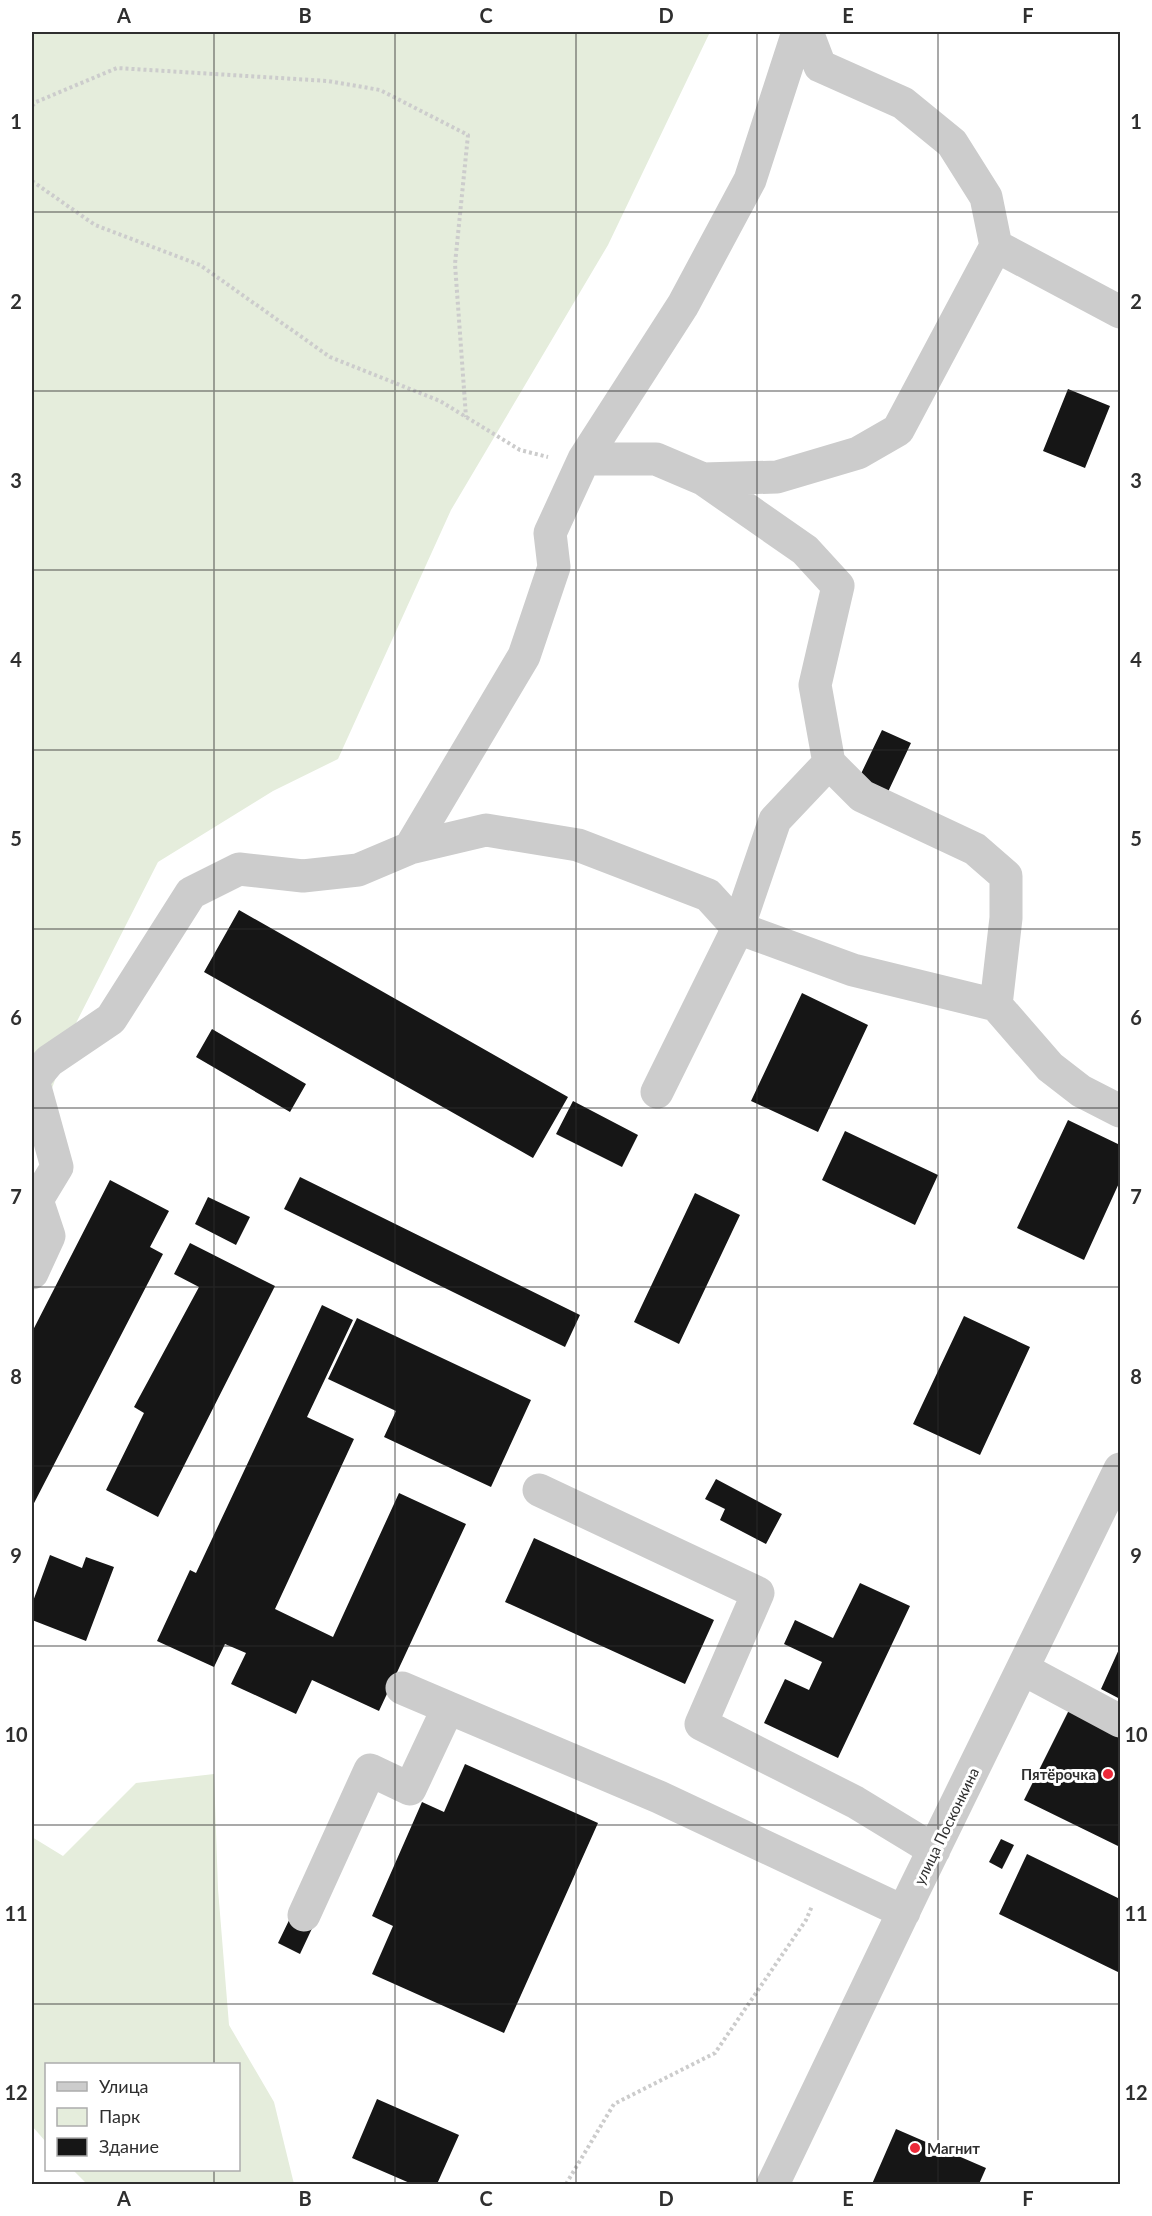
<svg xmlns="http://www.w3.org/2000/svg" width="1152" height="2216" font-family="Lato,sans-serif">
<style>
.green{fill:#e5eddc}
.building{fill:#161616}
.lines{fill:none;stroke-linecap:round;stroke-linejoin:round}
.path{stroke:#ccc;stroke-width:4;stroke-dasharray:3 3;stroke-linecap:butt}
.minor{stroke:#ccc;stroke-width:33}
.grid{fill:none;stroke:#2f2f2f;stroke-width:1.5;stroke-opacity:0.55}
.poi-dot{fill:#ed2939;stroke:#fff;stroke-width:2}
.labels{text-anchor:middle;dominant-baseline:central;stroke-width:6;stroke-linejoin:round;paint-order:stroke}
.poi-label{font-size:15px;font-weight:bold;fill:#2f2f2f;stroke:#fff;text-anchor:end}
.street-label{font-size:15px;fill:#2f2f2f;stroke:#fff}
.neatline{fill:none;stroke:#2f2f2f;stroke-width:2}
.grid-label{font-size:20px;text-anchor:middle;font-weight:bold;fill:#2f2f2f}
</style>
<rect width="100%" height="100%" fill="#fff"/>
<path class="green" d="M32 32H710L608 245 451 510 338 759 273 791 158 862 74 1027 32 1144Z
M214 1774 218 1889 229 2025 274 2102 294 2184H87L73 2170H238V2064H46V2142L32 2126V1837L63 1856 136 1783Z"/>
<path class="building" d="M1068 389 1110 406 1085 468 1043 451Z
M882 730 911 743 887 794 858 780Z
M239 910 568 1097 533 1158 204 972Z
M802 993 868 1025 818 1132 751 1101Z
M212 1029 306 1084 290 1112 196 1057Z
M573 1101 638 1135 622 1167 556 1134Z
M1068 1120 1120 1145V1181L1084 1260 1017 1228Z
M845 1131 938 1175 915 1225 822 1180Z
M300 1177 580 1315 565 1347 284 1209Z
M110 1180 169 1211 150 1247 163 1254 32 1507V1332Z
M695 1193 740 1215 679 1344 634 1322Z
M208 1197 250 1217 236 1245 195 1224Z
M190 1243 275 1286 158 1517 106 1490 144 1413 134 1407 199 1287 174 1274Z
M322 1305 353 1320 307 1417 354 1439 275 1609 333 1637 399 1493 466 1524 379 1711 312 1680 296 1714 231 1684 246 1653 225 1644 214 1667 157 1641 190 1570 196 1573Z
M964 1316 1030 1347 980 1455 913 1424Z
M357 1318 531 1400 491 1487 384 1437 396 1411 328 1379Z
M716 1479 782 1514 766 1544 720 1520 725 1509 705 1499Z
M534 1538 714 1620 685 1684 505 1602Z
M50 1555 82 1568 86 1557 114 1567 86 1641 32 1620V1604Z
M860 1583 910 1606 838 1758 764 1723 785 1679 809 1690 822 1662 784 1644 795 1620 833 1638Z
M1120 1647V1699L1101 1689Z
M1070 1708 1120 1733V1847L1024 1800Z
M465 1764 598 1823 504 2033 372 1974 393 1926 372 1916 422 1802 444 1812Z
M1001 1839 1014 1845 1002 1869 989 1862Z
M1027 1854 1120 1899V1973L999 1914Z
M294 1910 316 1920 300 1954 278 1943Z
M377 2099 459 2135 437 2184H412L352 2158Z
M896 2129 986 2168 979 2184H872Z"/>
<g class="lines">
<path class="path" d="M32 106 36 102 117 68 328 81 380 90 468 135 455 264 466 417
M32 181 95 225 200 265 330 357 440 401 520 450 548 457
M566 2184 614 2104 715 2053 806 1920 812 1906"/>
<path class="minor" d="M996 246 1120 312
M584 459H656L703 479 777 477 858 453 898 430 996 246 986 197 952 143 903 103 820 66 807 32
M703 479 805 550 838 586 815 685 829 763 862 796 975 849 1006 876V918L996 1005 1050 1067 1081 1091 1120 1111
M410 848 486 830 578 845 708 895 738 928 775 820 829 763
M657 1092 738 928 853 970 996 1005
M32 1273 49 1236 37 1200 57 1167 33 1080 49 1061 111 1019 191 893 239 869 303 876 358 870 410 848 524 656 554 567 550 533 584 459 683 305 750 180 798 32
M539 1490 758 1593 701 1724 855 1802 934 1850
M1023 1669 1120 1721
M402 1688 659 1797 904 1912
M304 1915 370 1770 410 1789 448 1708
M773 2184 913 1892 1120 1469"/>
</g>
<path class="grid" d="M214 32V2064M395 32V2184M576 32V2184M757 32V2184M938 32V2184M32 212H1120M32 391H1120M32 570H1120M32 750H1120M32 929H1120M32 1108H1120M32 1287H1120M32 1466H1120M32 1646H1120M32 1825H1120M32 2004H1120M214 2170V2184"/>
<g class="poi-dot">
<circle cx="1108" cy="1774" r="6"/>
<circle cx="915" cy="2148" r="6"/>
</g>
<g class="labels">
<g class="poi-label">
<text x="1096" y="1774">Пятёрочка</text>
<text x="927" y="2148" text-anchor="start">Магнит</text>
</g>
<g class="street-label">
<text transform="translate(946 1826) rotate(-64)">улица Посконкина</text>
</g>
</g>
<rect width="1152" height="2216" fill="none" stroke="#ffffff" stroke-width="66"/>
<rect x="45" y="2063" width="195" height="108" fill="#ffffff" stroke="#acacac" stroke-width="1.5"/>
<rect x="57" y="2082" width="30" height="9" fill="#cccccc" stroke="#acacac" stroke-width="1.5"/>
<text x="99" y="2093" font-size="18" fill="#2f2f2f">Улица</text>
<rect x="57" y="2108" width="30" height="18" fill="#e5eddc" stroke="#acacac" stroke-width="1.5"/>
<text x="99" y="2123" font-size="18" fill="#2f2f2f">Парк</text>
<rect x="57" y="2138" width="30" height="18" fill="#161616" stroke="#acacac" stroke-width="1.5"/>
<text x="99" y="2153" font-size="18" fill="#2f2f2f">Здание</text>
<rect x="33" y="33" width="1086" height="2150" class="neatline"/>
<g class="grid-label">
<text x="124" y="23">A</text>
<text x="305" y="23">B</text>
<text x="486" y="23">C</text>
<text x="666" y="23">D</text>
<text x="848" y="23">E</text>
<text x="1028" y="23">F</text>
<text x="16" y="129">1</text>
<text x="1136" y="129">1</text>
<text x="16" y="309">2</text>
<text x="1136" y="309">2</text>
<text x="16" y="488">3</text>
<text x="1136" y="488">3</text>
<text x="16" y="667">4</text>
<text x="1136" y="667">4</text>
<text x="16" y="846">5</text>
<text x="1136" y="846">5</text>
<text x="16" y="1025">6</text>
<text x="1136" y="1025">6</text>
<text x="16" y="1204">7</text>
<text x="1136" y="1204">7</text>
<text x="16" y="1384">8</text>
<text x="1136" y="1384">8</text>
<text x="16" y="1563">9</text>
<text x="1136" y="1563">9</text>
<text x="16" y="1742">10</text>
<text x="1136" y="1742">10</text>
<text x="16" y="1921">11</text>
<text x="1136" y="1921">11</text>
<text x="16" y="2100">12</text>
<text x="1136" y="2100">12</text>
<text x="124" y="2206">A</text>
<text x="305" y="2206">B</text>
<text x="486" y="2206">C</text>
<text x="666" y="2206">D</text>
<text x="848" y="2206">E</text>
<text x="1028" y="2206">F</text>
</g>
</svg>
